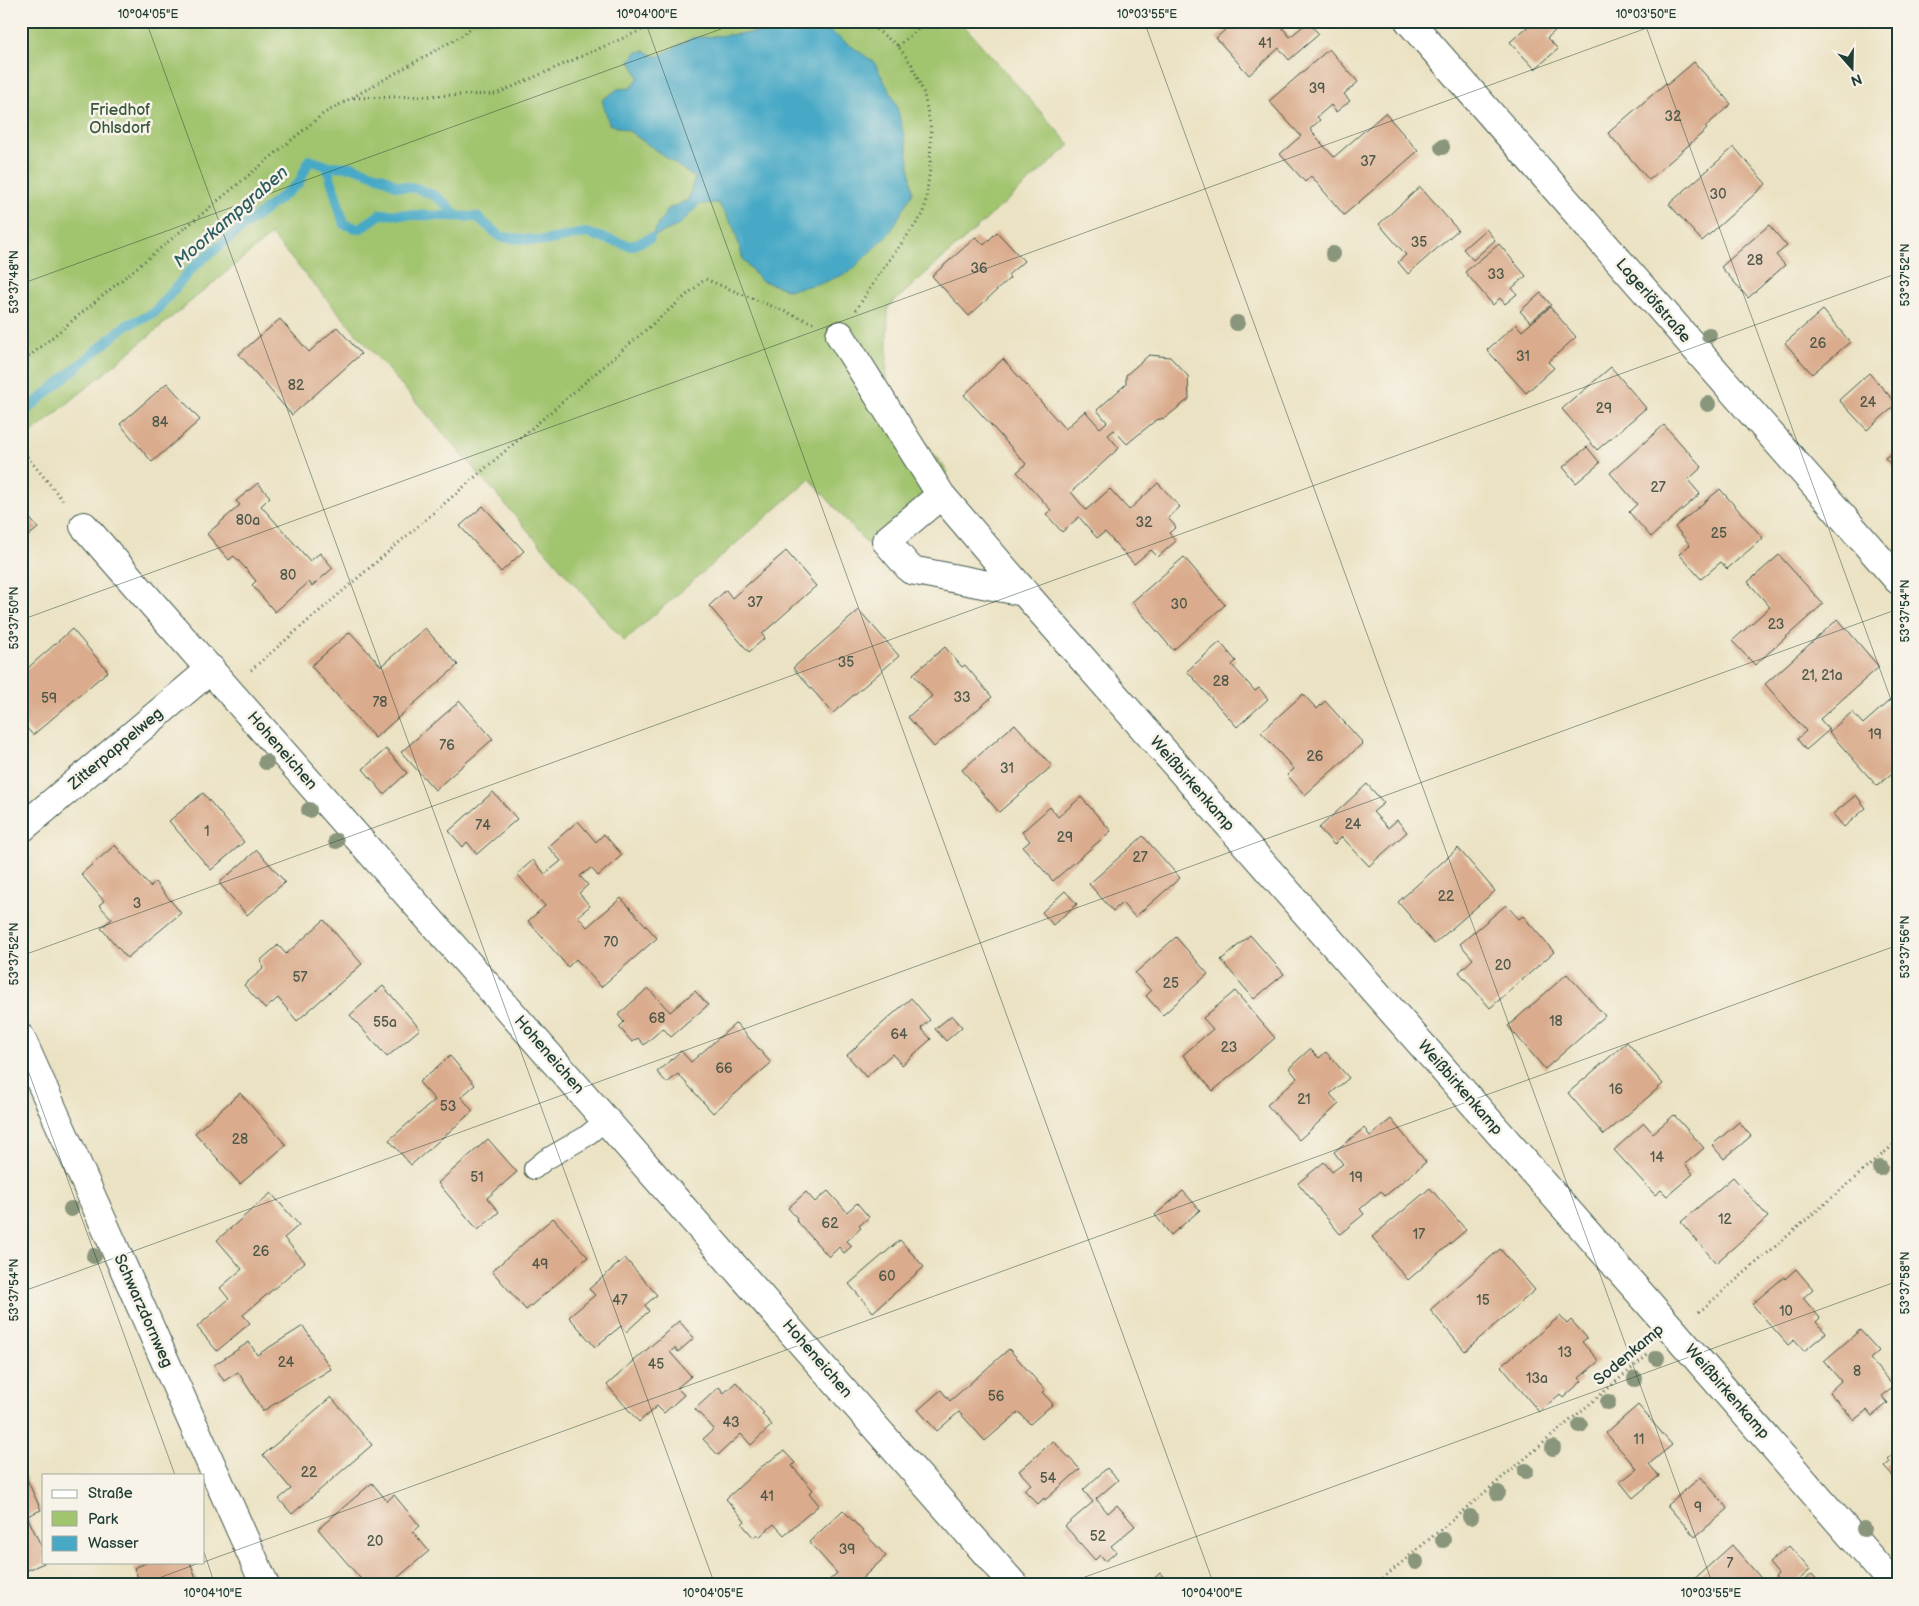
<svg xmlns="http://www.w3.org/2000/svg" width="1919" height="1606" font-family="'Balsamiq Sans',sans-serif">
<style>
.green{fill:#a1c46e;stroke:#608051;fill-rule:evenodd}
.water{fill:#47a9c6;stroke:#33737d}
.lines{fill:none;stroke-linecap:round;stroke-linejoin:round}
.stream{stroke:#47a9c6;stroke-width:10}
.building{fill:#daac8d}
.service-casing{stroke:#3e5649;stroke-width:22}
.minor-casing{stroke:#3e5649;stroke-width:30}
.path{stroke:#3e5649;stroke-width:3;stroke-dasharray:1 4;stroke-linecap:butt}
.service{stroke:#fff;stroke-width:20}
.minor{stroke:#fff;stroke-width:28}
.tree{fill:#89967b}
.ticks{fill:none;stroke:#1f3d34;stroke-width:1;stroke-opacity:0.45}
.labels{text-anchor:middle;dominant-baseline:central;stroke-width:5;stroke-linejoin:round;paint-order:stroke}
.number-label{font-size:14px;fill:#4e594a}
.park-label{font-size:16px;fill:#395840;stroke:#f7f3e8}
.street-label{font-size:16px;fill:#1f3d34;stroke:#f7f3e8}
.water-label{font-size:18px;font-style:italic;fill:#2b5d60;stroke:#f7f3e8}
.neatline{fill:none;stroke:#1f3d34;stroke-width:2}
.ticks-label{font-size:12px;text-anchor:middle;fill:#1f3d34}
</style>
<rect width="100%" height="100%" fill="#f7f3e8"/>
<filter id="ink" filterUnits="userSpaceOnUse"><feTurbulence type="fractalNoise" baseFrequency=".02" numOctaves="2"/><feDisplacementMap in="SourceGraphic" scale="10" xChannelSelector="R" yChannelSelector="G"/><feConvolveMatrix kernelMatrix="1 2 1 2 8 2 1 2 1" color-interpolation-filters="sRGB"/></filter>
<filter id="wash" filterUnits="userSpaceOnUse"><feTurbulence type="fractalNoise" baseFrequency=".0096" numOctaves="4" result="noise"/><feDisplacementMap in="SourceGraphic" scale="20" xChannelSelector="R" yChannelSelector="G"/><feGaussianBlur stdDeviation="1.12" result="paint"/><feColorMatrix in="noise" values="0 0 0 0 0 0 0 0 0 0 0 0 0 0 0 0 0 1.4 0 .05"/><feComposite in="paint" operator="in"/></filter>
<g filter="url(#wash)">
<rect width="100%" height="100%" fill="#ebe2c3"/>
<path class="green" d="M21 21H960L1070 145 888 307 886 393 948 472 867 544 810 479 624 641 271 235 21 442ZM787 30 789 290 760 280 743 259 734 228 718 203 700 204 679 225 668 209 688 200 695 178 629 131 609 124 618 89 631 88 640 76 630 61 645 51 657 57 692 38Z"/>
<path class="water" d="M787 30 831 32 874 62 896 103 907 148 913 192 891 231 850 272 822 283 789 290 760 280 743 259 734 228 718 203 700 204 679 225 650 238 668 209 688 200 695 178 629 131 609 124 602 100 618 89 631 88 639 77 630 61 636 52 645 51 657 57 692 38Z"/>
<g class="lines">
<path class="stream" d="M327 166 353 167 384 178 397 186 416 188 435 196 446 204 457 216
M21 415 125 326 154 313 194 266 299 183 309 160 327 166 344 224 359 229 381 214 477 217 501 237 543 241 586 233 631 246 650 238"/>
</g>
<g id="blocks">
<path class="building" d="M1235 21H1277L1290 37 1308 22 1319 34 1289 60 1279 48 1249 75 1216 38Z
M1534 21H1566L1547 38 1558 49 1535 69 1510 42Z
M1329 49 1358 82 1344 94 1350 101 1336 112 1331 105 1317 117 1320 120 1310 129 1322 144 1334 157 1385 113 1418 151 1344 215 1311 176 1305 182 1280 154 1301 136 1269 101Z
M1694 62 1731 104 1705 127 1707 129 1649 180 1608 133 1666 83 1667 85Z
M1734 147 1766 184 1702 241 1669 204Z
M1420 187 1458 230 1408 274 1398 262 1406 255 1379 224Z
M1769 225 1787 246 1776 255 1785 265 1748 298 1721 267Z
M1486 229 1495 240 1473 260 1463 249Z
M997 232 1024 261 1008 275 1010 278 969 316 932 276 976 237 984 245Z
M1499 244 1526 276 1512 288 1517 294 1505 304 1500 298 1493 305 1465 272Z
M1541 293 1551 305 1530 322 1520 311Z
M1550 307 1576 337 1548 362 1554 368 1526 393 1487 350 1516 324 1522 331Z
M1823 310 1850 342 1812 374 1785 343Z
M280 319 309 352 337 327 361 354 292 415 239 354Z
M1149 355 1170 357 1188 376 1189 399 1165 418 1156 420 1127 444 1114 430 1108 435 1119 448 1071 492 1086 510 1110 489 1129 510 1158 483 1180 507 1168 518 1176 527 1169 533 1176 541 1158 557 1151 550 1134 564 1105 532 1097 538 1079 517 1062 532 1046 514 1051 510 1017 472 1026 464 964 395 1003 359 1065 429 1085 411 1100 428 1107 422 1097 410 1126 384V375Z
M1611 367 1646 408 1597 450 1562 409Z
M1869 373 1897 404 1867 430 1839 400Z
M167 383 200 420 152 462 120 424Z
M1664 425 1702 467 1688 480 1700 494 1651 537 1629 512 1637 504 1610 473Z
M1587 447 1600 463 1576 483 1563 467Z
M1898 448V472L1885 458Z
M258 483 270 497 261 506 310 561 320 553 333 568 312 586 309 582 275 612 252 585 256 581 246 569 234 556 229 560 207 534 240 505 236 501Z
M1720 489 1763 538 1727 569 1721 562 1701 579 1679 554 1690 545 1675 527Z
M483 506 524 551 501 572 460 526Z
M21 508 38 528 21 542Z
M786 551 816 586 762 634 765 638 749 652 709 606 726 590 732 598Z
M1779 555 1823 604 1755 665 1732 641 1770 607 1748 582Z
M1184 557 1225 605 1173 650 1132 602Z
M859 610 899 656 833 713 793 668Z
M1838 619 1879 667 1820 719 1829 730 1806 750 1797 739 1806 731 1765 684Z
M425 628 458 665 375 738 311 666 350 632 381 666Z
M72 629 108 671 33 735 21 722V674Z
M1220 642 1236 661 1232 665 1255 691 1259 688 1268 699 1237 727 1187 671Z
M945 647 962 667 965 665 992 697 934 747 908 717 932 696 913 674Z
M1898 693V768L1877 786 1829 732 1852 712 1863 724Z
M1303 694 1317 709 1325 701 1363 743 1305 795 1287 775 1294 769 1261 732Z
M460 701 493 739 435 790 401 752Z
M1015 724 1052 766 999 812 962 770Z
M386 749 407 773 384 794 363 769Z
M1367 784 1384 803 1373 812 1388 828 1397 820 1407 832 1369 866 1342 837 1334 845 1319 828Z
M493 792 517 819 477 854 467 842 463 847 449 831Z
M203 793 244 842 211 870 169 821Z
M1856 795 1866 808 1844 827 1833 814Z
M1081 797 1111 831 1053 881 1023 847 1030 841 1022 832 1050 807 1058 817Z
M578 821 596 842 604 834 622 855 598 876 591 868 580 876 588 885 579 893 590 906 578 916 587 927 621 898 657 938 601 987 576 959 568 967 528 921 545 906 517 874 533 860 545 874 561 861 548 847Z
M1143 836 1180 878 1135 917 1122 903 1113 911 1089 884Z
M115 845 150 887 155 882 181 913 127 958 101 928 112 919 99 905 104 901 81 874Z
M1458 848 1495 891 1434 944 1398 902Z
M257 850 285 882 247 915 219 883Z
M1065 891 1077 904 1053 925 1042 912Z
M1506 905 1519 919 1523 916 1554 952 1490 1008 1459 972 1473 959 1460 944Z
M324 920 362 964 297 1021 278 998 265 1009 244 985 263 969 261 960 278 945 286 954Z
M1250 935 1284 974 1254 999 1221 960Z
M1176 937 1208 974 1163 1015 1146 996 1151 991 1135 973Z
M1567 974 1605 1016 1545 1069 1508 1026Z
M383 986 420 1029 387 1057 350 1015Z
M648 988 670 1012 695 991 708 1005 671 1037 663 1028 644 1045 638 1038 632 1042 619 1027 624 1022 618 1015Z
M1235 991 1275 1038 1213 1091 1183 1055 1213 1029 1203 1018Z
M911 998 930 1020 921 1028 931 1039 902 1065 892 1054 866 1077 847 1055Z
M952 1015 962 1027 946 1041 935 1029Z
M736 1023 771 1063 713 1113 678 1074 667 1083 657 1072 681 1051 691 1062Z
M1627 1042 1663 1084 1604 1135 1568 1093Z
M1310 1049 1319 1058 1326 1052 1349 1078 1330 1094 1339 1104 1299 1140 1267 1105 1297 1078 1289 1068Z
M450 1056 475 1085 461 1097 473 1111 411 1165 389 1140 435 1100 419 1082Z
M240 1093 286 1145 240 1184 195 1133Z
M1674 1115 1704 1148 1685 1164 1693 1174 1667 1196 1661 1190 1655 1195 1614 1150 1644 1123 1653 1133Z
M1391 1119 1426 1162 1385 1196 1381 1191 1360 1209 1364 1214 1340 1234 1298 1183 1324 1162 1332 1172 1343 1164 1334 1152 1364 1128 1370 1136Z
M1739 1122 1751 1136 1724 1159 1712 1145Z
M488 1139 517 1172 487 1198 499 1212 478 1230 438 1183Z
M1733 1177 1768 1217 1716 1263 1681 1222Z
M1430 1188 1466 1230 1408 1280 1372 1237Z
M828 1191 847 1212 857 1203 869 1217 859 1226 861 1228 847 1241 852 1246 844 1253 839 1247 829 1257 796 1220 797 1218 788 1208 806 1192 815 1202Z
M1183 1191 1200 1210 1171 1235 1155 1215Z
M271 1193 299 1225 284 1238 305 1262 243 1315 250 1323 217 1351 197 1327 229 1299 220 1288 242 1269 217 1240Z
M553 1218 588 1257 526 1310 492 1271Z
M900 1240 924 1267 873 1312 849 1284Z
M1500 1249 1535 1290 1465 1351 1430 1310Z
M625 1258 657 1295 645 1305 649 1311 626 1332 621 1326 595 1347 569 1317 595 1295 589 1289Z
M1796 1269 1813 1289 1803 1298 1820 1318 1816 1322 1826 1333 1804 1351 1794 1340 1788 1345 1752 1304 1784 1277 1785 1279Z
M1560 1316 1567 1324 1571 1320 1587 1338 1582 1342 1599 1361 1579 1378 1582 1381 1563 1398 1560 1394 1539 1412 1501 1366Z
M679 1321 694 1338 678 1352 675 1348 670 1352 691 1376 677 1388 684 1395 664 1413 657 1406 639 1422 607 1385Z
M303 1326 331 1369 263 1411 238 1372 224 1381 214 1365 249 1342 257 1355Z
M1860 1330 1879 1351 1870 1359 1894 1387 1882 1396 1888 1403 1872 1416 1867 1410 1854 1420 1829 1392 1841 1381 1824 1361Z
M1009 1349 1045 1390 1042 1392 1053 1404 1030 1424 1019 1412 985 1441 959 1412 937 1431 918 1410 941 1390 950 1401Z
M736 1382 764 1413 762 1414 772 1425 751 1445 741 1434 718 1455 703 1439 714 1429 695 1409 719 1387 724 1393Z
M331 1397 372 1445 292 1514 279 1499 291 1489 263 1455Z
M1638 1405 1672 1445 1649 1464 1659 1476 1633 1498 1620 1482 1637 1469 1606 1433Z
M1053 1441 1080 1469 1045 1500 1044 1498 1038 1504 1024 1490 1031 1484 1019 1471Z
M1898 1450V1482L1884 1467 1890 1462 1888 1459Z
M784 1451 795 1463 792 1466 813 1490 809 1493 819 1505 784 1535 774 1524 759 1537 757 1534 754 1538 742 1524 745 1521 726 1499 761 1467Z
M1107 1468 1118 1480 1096 1499 1108 1513 1117 1505 1135 1526 1111 1546 1116 1552 1106 1561 1100 1555 1095 1560 1065 1526 1093 1502 1083 1490Z
M25 1475 41 1510 27 1516 44 1552V1563L21 1573V1477Z
M1701 1477 1728 1509 1695 1537 1667 1505Z
M372 1483 387 1501 394 1495 420 1526 413 1532 429 1551 389 1585H366L318 1529Z
M843 1510 886 1556 855 1585H824L837 1573 809 1542Z
M1732 1545 1767 1585H1687L1692 1581Z
M1789 1546 1810 1570 1793 1585H1781L1775 1577 1778 1574 1769 1563Z
M148 1562H190L199 1585H141L134 1568Z
M1160 1573 1171 1585H1147Z
M1812 1574 1822 1585H1799Z"/>
</g>
</g>
<g filter="url(#ink)">
<use href="#blocks" fill-opacity="0" stroke="#3e5649" stroke-width="1"/>
<g class="lines">
<defs>
<path id="service" d="M534 1169 545 1160 585 1137 606 1120"/>
<path id="minor" d="M1409 21 1898 580
M840 335 941 495
M84 526 1014 1585
M1024 592 911 570 886 541 941 495 1024 592 1675 1333 1894 1585
M21 829 211 669
M21 1038 265 1585"/>
</defs>
<use href="#service" class="service-casing"/>
<use href="#minor" class="minor-casing"/>
<path class="path" d="M898 46 927 21
M354 98 496 94 662 21
M856 310 884 267 924 213 930 169 931 129 924 94 912 65 898 46 865 21
M21 363 323 114 463 35 478 21
M21 449 65 503
M251 670 705 279 813 323
M1699 1312 1898 1141
M1375 1585 1650 1353"/>
<use href="#service" class="service"/>
<use href="#minor" class="minor"/>
</g>
<g class="tree">
<circle cx="1442" cy="147" r="8"/>
<circle cx="1333" cy="254" r="8"/>
<circle cx="1237" cy="323" r="8"/>
<circle cx="1709" cy="335" r="8"/>
<circle cx="1708" cy="404" r="8"/>
<circle cx="266" cy="762" r="8"/>
<circle cx="309" cy="810" r="8"/>
<circle cx="336" cy="841" r="8"/>
<circle cx="1880" cy="1168" r="8"/>
<circle cx="71" cy="1209" r="8"/>
<circle cx="94" cy="1256" r="8"/>
<circle cx="1657" cy="1358" r="8"/>
<circle cx="1635" cy="1379" r="8"/>
<circle cx="1608" cy="1402" r="8"/>
<circle cx="1580" cy="1425" r="8"/>
<circle cx="1553" cy="1448" r="8"/>
<circle cx="1526" cy="1471" r="8"/>
<circle cx="1498" cy="1493" r="8"/>
<circle cx="1470" cy="1517" r="8"/>
<circle cx="1864" cy="1529" r="8"/>
<circle cx="1443" cy="1540" r="8"/>
<circle cx="1416" cy="1562" r="8"/>
</g>
</g>
<path class="ticks" d="M146 21 715 1585M645 21 1214 1585M1144 21 1713 1585M1644 21 1898 719M21 284 743 21M21 620 1666 21M21 956 1898 273M21 1051 175 1475M21 1292 1898 609M204 1552 215 1585M204 1562 1898 945M140 1585 202 1562M1063 1585 1898 1281"/>
<g class="labels">
<g class="number-label">
<text x="1265" y="43">41</text>
<text x="1317" y="88">39</text>
<text x="1673" y="116">32</text>
<text x="1368" y="161">37</text>
<text x="1718" y="194">30</text>
<text x="1419" y="242">35</text>
<text x="1755" y="260">28</text>
<text x="979" y="268">36</text>
<text x="1496" y="274">33</text>
<text x="1818" y="343">26</text>
<text x="1523" y="356">31</text>
<text x="296" y="385">82</text>
<text x="1868" y="402">24</text>
<text x="1604" y="408">29</text>
<text x="160" y="422">84</text>
<text x="1658" y="487">27</text>
<text x="248" y="520">80a</text>
<text x="1144" y="522">32</text>
<text x="1719" y="533">25</text>
<text x="288" y="575">80</text>
<text x="755" y="602">37</text>
<text x="1179" y="604">30</text>
<text x="1776" y="624">23</text>
<text x="846" y="662">35</text>
<text x="1822" y="675">21, 21a</text>
<text x="1221" y="681">28</text>
<text x="962" y="697">33</text>
<text x="49" y="698">59</text>
<text x="380" y="702">78</text>
<text x="1875" y="734">19</text>
<text x="447" y="745">76</text>
<text x="1315" y="756">26</text>
<text x="1007" y="768">31</text>
<text x="1353" y="824">24</text>
<text x="483" y="825">74</text>
<text x="207" y="831">1</text>
<text x="1065" y="837">29</text>
<text x="1140" y="857">27</text>
<text x="1446" y="896">22</text>
<text x="137" y="903">3</text>
<text x="611" y="942">70</text>
<text x="1503" y="965">20</text>
<text x="300" y="977">57</text>
<text x="1171" y="983">25</text>
<text x="657" y="1018">68</text>
<text x="1556" y="1021">18</text>
<text x="385" y="1022">55a</text>
<text x="899" y="1034">64</text>
<text x="1229" y="1047">23</text>
<text x="724" y="1068">66</text>
<text x="1616" y="1089">16</text>
<text x="1304" y="1099">21</text>
<text x="448" y="1106">53</text>
<text x="240" y="1139">28</text>
<text x="1657" y="1157">14</text>
<text x="477" y="1177">51</text>
<text x="1356" y="1177">19</text>
<text x="1725" y="1219">12</text>
<text x="830" y="1223">62</text>
<text x="1419" y="1234">17</text>
<text x="261" y="1251">26</text>
<text x="540" y="1264">49</text>
<text x="887" y="1276">60</text>
<text x="620" y="1300">47</text>
<text x="1483" y="1300">15</text>
<text x="1786" y="1311">10</text>
<text x="1565" y="1352">13</text>
<text x="286" y="1362">24</text>
<text x="656" y="1364">45</text>
<text x="1857" y="1371">8</text>
<text x="1537" y="1378">13a</text>
<text x="996" y="1396">56</text>
<text x="731" y="1422">43</text>
<text x="1639" y="1439">11</text>
<text x="309" y="1472">22</text>
<text x="1048" y="1478">54</text>
<text x="767" y="1496">41</text>
<text x="1698" y="1507">9</text>
<text x="1098" y="1536">52</text>
<text x="375" y="1541">20</text>
<text x="847" y="1549">39</text>
<text x="1730" y="1563">7</text>
</g>
<g class="park-label">
<text x="120" y="110">Friedhof<tspan x="120" dy="18">Ohlsdorf</tspan></text>
</g>
<g class="street-label">
<text transform="translate(1653 301) rotate(49)">Lagerlöfstraße</text>
<text transform="translate(116 749) rotate(-40)">Zitterpappelweg</text>
<text transform="translate(282 751) rotate(49)">Hoheneichen</text>
<text transform="translate(1192 784) rotate(49)">Weißbirkenkamp</text>
<text transform="translate(549 1055) rotate(49)">Hoheneichen</text>
<text transform="translate(1460 1088) rotate(49)">Weißbirkenkamp</text>
<text transform="translate(143 1311) rotate(66)">Schwarzdornweg</text>
<text transform="translate(1629 1355) rotate(-40)">Sodenkamp</text>
<text transform="translate(817 1359) rotate(49)">Hoheneichen</text>
<text transform="translate(1727 1392) rotate(49)">Weißbirkenkamp</text>
</g>
<g class="water-label">
<text transform="translate(231 217) rotate(-41)">Moorkampgraben</text>
</g>
</g>
<rect width="1919" height="1606" fill="none" stroke="#f7f3e8" stroke-width="55"/>
<rect x="42" y="1474" width="162" height="90" fill="#f7f3e8" stroke="#a1aaa0"/>
<rect x="52" y="1490" width="25" height="8" fill="#ffffff" stroke="#a1aaa0"/>
<text x="88" y="1498" font-size="15" fill="#1f3d34">Straße</text>
<rect x="52" y="1511" width="25" height="15" fill="#a1c46e" stroke="#a1aaa0"/>
<text x="88" y="1524" font-size="15" fill="#1f3d34">Park</text>
<rect x="52" y="1536" width="25" height="15" fill="#47a9c6" stroke="#a1aaa0"/>
<text x="88" y="1548" font-size="15" fill="#1f3d34">Wasser</text>
<g transform="translate(1852 68) rotate(160)" stroke="#f7f3e8" stroke-width="4" paint-order="stroke">
<path d="M0-4L9 19L0 12L-9 19Z" fill="#1f3d34"/>
<text y="-8" font-size="14" font-weight="bold" text-anchor="middle" fill="#1f3d34">N</text>
</g>
<rect x="28" y="28" width="1864" height="1550" class="neatline"/>
<g class="ticks-label">
<text x="148" y="18">10°04'05"E</text>
<text x="647" y="18">10°04'00"E</text>
<text x="1147" y="18">10°03'55"E</text>
<text x="1646" y="18">10°03'50"E</text>
<text transform="translate(1905 275) rotate(-90)" y="4">53°37'52"N</text>
<text transform="translate(14 282) rotate(-90)" y="4">53°37'48"N</text>
<text transform="translate(1905 611) rotate(-90)" y="4">53°37'54"N</text>
<text transform="translate(14 618) rotate(-90)" y="4">53°37'50"N</text>
<text transform="translate(1905 947) rotate(-90)" y="4">53°37'56"N</text>
<text transform="translate(14 954) rotate(-90)" y="4">53°37'52"N</text>
<text transform="translate(1905 1283) rotate(-90)" y="4">53°37'58"N</text>
<text transform="translate(14 1290) rotate(-90)" y="4">53°37'54"N</text>
<text x="213" y="1597">10°04'10"E</text>
<text x="713" y="1597">10°04'05"E</text>
<text x="1212" y="1597">10°04'00"E</text>
<text x="1711" y="1597">10°03'55"E</text>
</g>
</svg>
